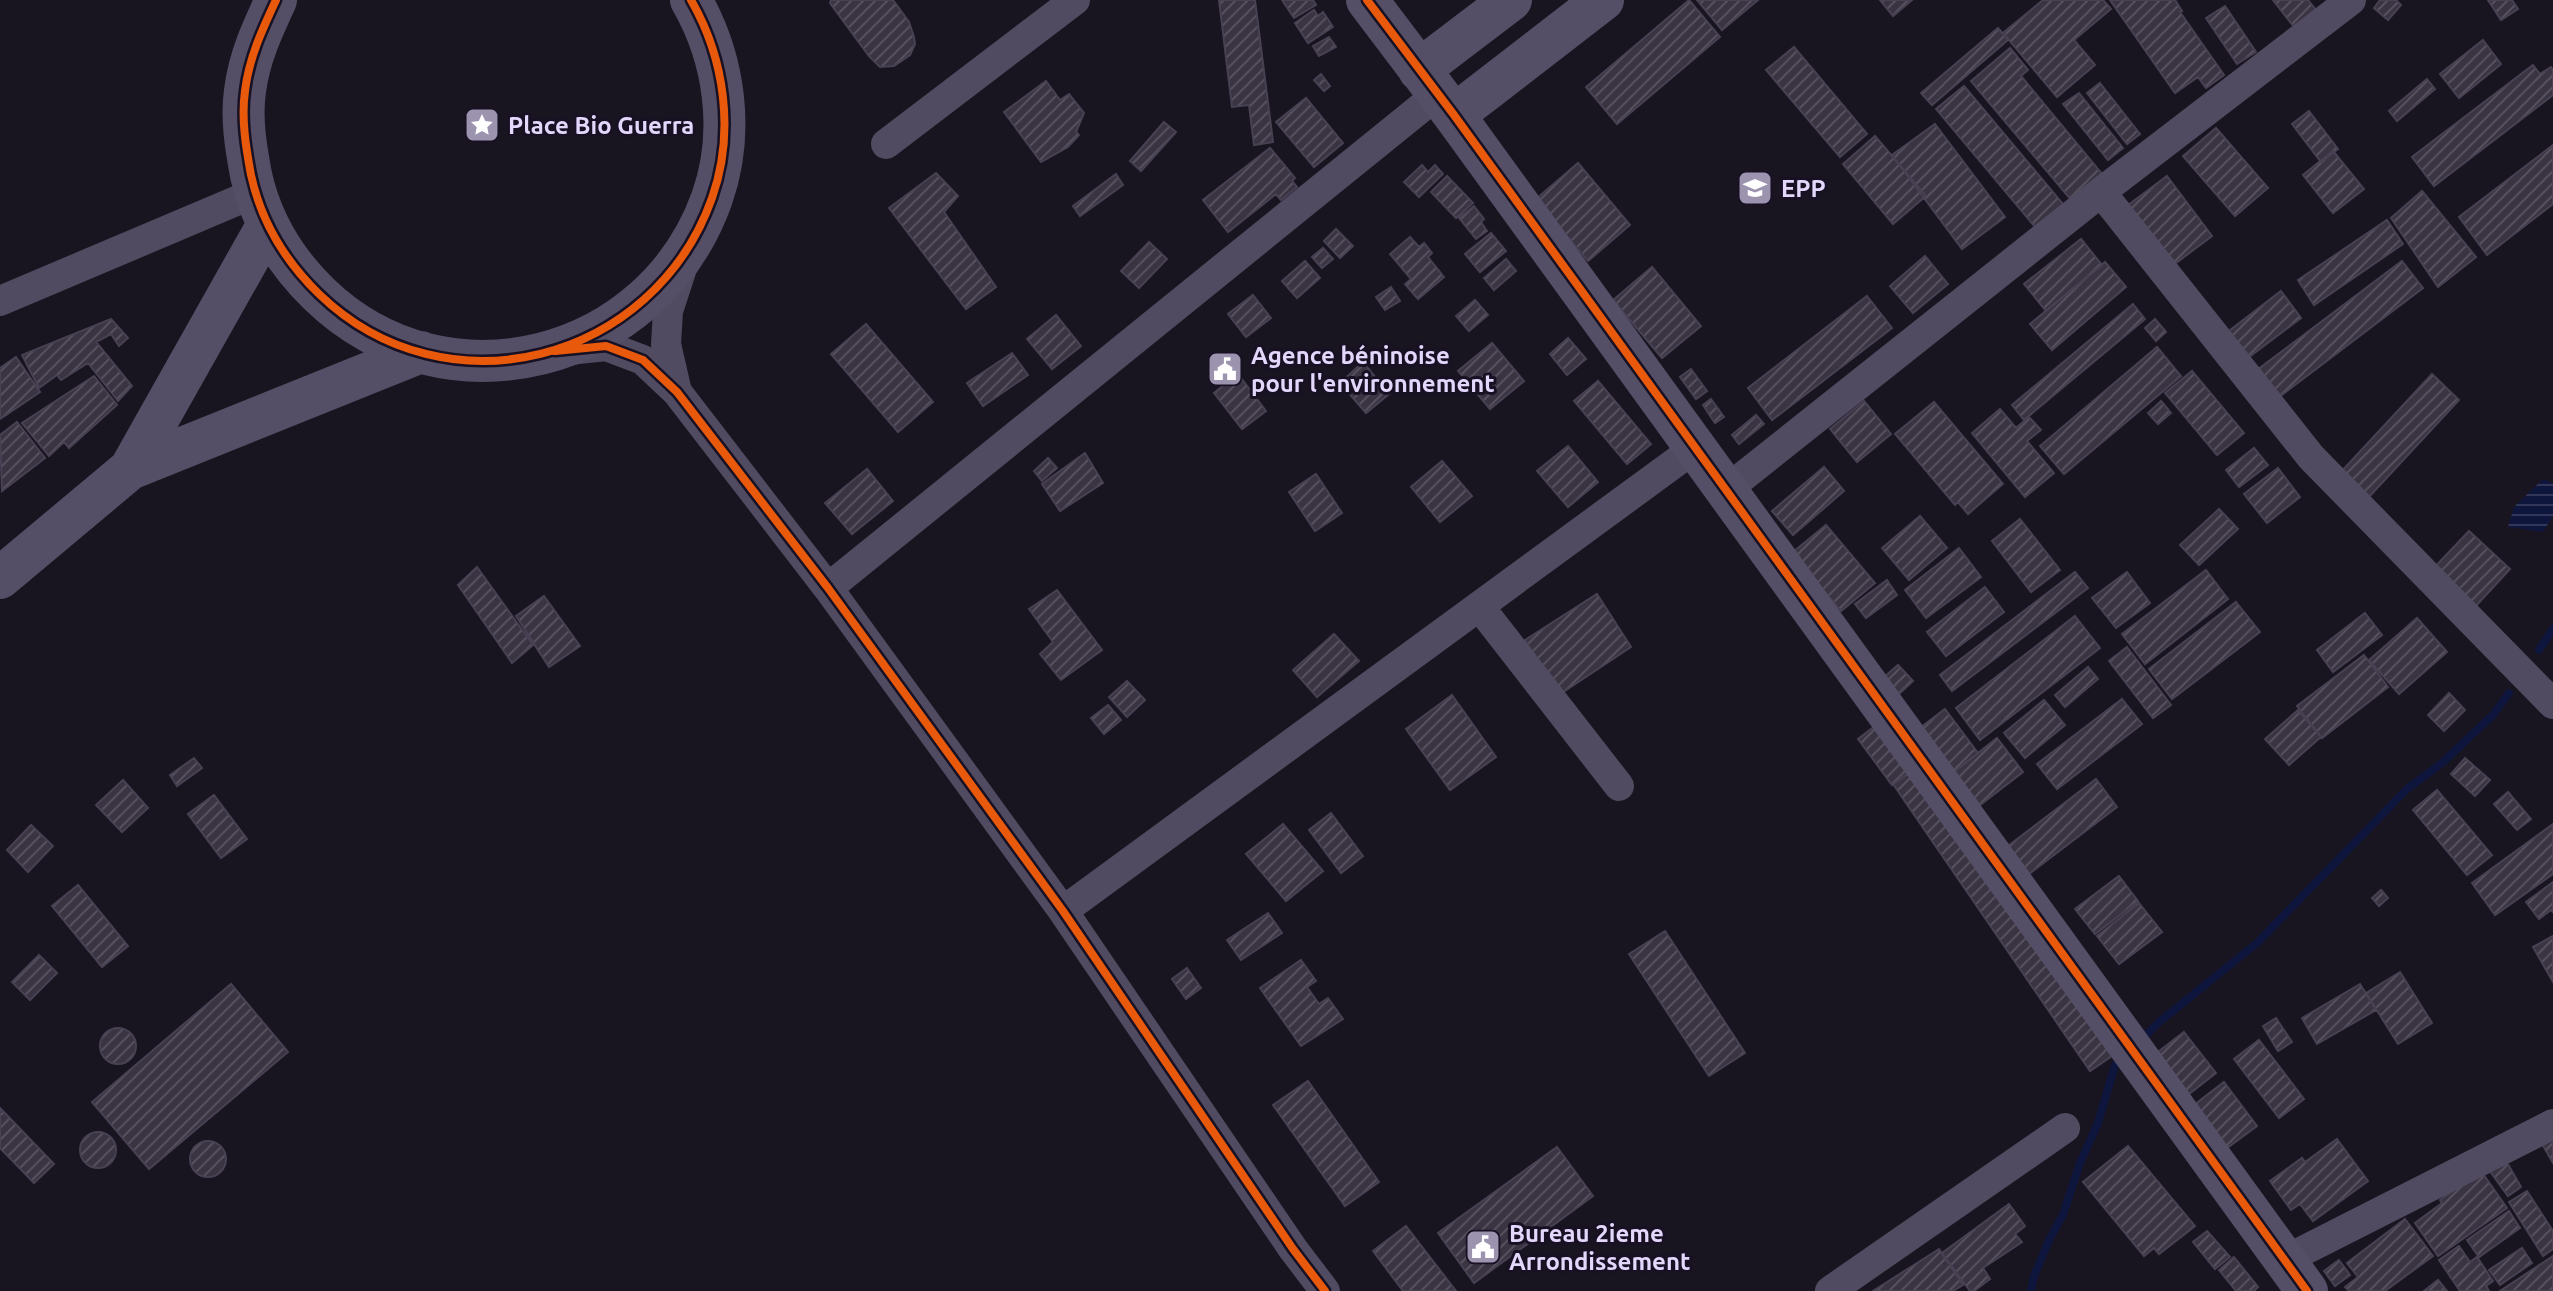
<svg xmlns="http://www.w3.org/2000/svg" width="2553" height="1291" font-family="Ubuntu,sans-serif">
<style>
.water{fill:url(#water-rules)}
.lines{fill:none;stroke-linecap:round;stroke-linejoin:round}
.stream{stroke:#0f163d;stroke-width:8}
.building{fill:url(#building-hatch);stroke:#474153;stroke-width:2}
.street{stroke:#504b60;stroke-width:30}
.secondary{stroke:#544f66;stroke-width:42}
.cycleway-casing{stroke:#181124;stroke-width:13}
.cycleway{stroke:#e8590c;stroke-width:8}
.labels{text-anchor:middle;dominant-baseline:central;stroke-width:6;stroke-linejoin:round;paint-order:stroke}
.poi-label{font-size:24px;font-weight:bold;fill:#e3d7fc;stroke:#181124;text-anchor:start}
</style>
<defs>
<pattern id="water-rules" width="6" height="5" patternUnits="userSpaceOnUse" patternTransform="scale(2)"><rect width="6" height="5" fill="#0f163d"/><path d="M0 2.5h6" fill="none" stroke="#32375a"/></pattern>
<pattern id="building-hatch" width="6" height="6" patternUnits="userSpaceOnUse" patternTransform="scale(2)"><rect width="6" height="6" fill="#393342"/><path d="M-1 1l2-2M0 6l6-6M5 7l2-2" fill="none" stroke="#56505e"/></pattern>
</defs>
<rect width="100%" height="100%" fill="#191520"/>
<path class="water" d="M2543 479 2553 483V516L2543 532 2508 527 2514 507Z"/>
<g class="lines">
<path class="stream" d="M2539 650 2553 629
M2140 1041 2158 1023 2257 943 2407 789 2442 763 2493 715 2509 693
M2031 1291 2034 1276 2050 1238 2063 1215 2080 1163 2098 1123 2115 1065 2125 1057"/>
</g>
<path class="building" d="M831 0H893L909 22 914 37 915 44 910 55 894 66 880 67 869 56 830 3Z
M1219 0H1255L1273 142 1254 145 1249 105 1232 107Z
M1282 0H1313L1316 5 1294 18Z
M1689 0 1720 37 1617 124 1586 87Z
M1697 0H1758L1722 30Z
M1880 0H1912L1893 16Z
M2043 0H2103L2111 9 2074 40 2095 65 2057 97 2003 33Z
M2110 0H2175L2182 11 2180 12 2224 75 2206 88 2198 77 2175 93Z
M2273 0H2308L2316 10 2294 27Z
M2380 0H2396L2401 5 2388 20 2374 8Z
M2488 0H2512L2518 9 2501 20Z
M2225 6 2256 52 2237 64 2206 18Z
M1314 10 1318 16 1323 12 1333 27 1308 43 1295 23Z
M1998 28 2008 40 1932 105 1921 93Z
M1329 37 1336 47 1319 56 1313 46Z
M2483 40 2501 64 2459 98 2440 74Z
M1794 47 1867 134 1840 157 1766 70Z
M2010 48 2028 70 2021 76 2103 175 2072 201 1971 81Z
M2533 65 2540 74 2551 67 2553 70V95L2434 186 2412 157Z
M1321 74 1330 86 1324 91 1314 80Z
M2427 79 2435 89 2397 121 2389 111Z
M1046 81 1060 100 1069 94 1084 113 1076 132 1079 135 1068 147 1041 162 1004 112Z
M2100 83 2140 134 2127 144 2087 93Z
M1964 86 2063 204 2035 227 1936 109Z
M2079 93 2123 148 2108 160 2063 104Z
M1306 98 1343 143 1314 167 1276 122Z
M2309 111 2338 149 2321 162 2292 124Z
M1164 122 1176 132 1141 171 1130 161Z
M1935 124 2005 217 1962 249 1892 155Z
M2216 128 2268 188 2235 216 2183 156Z
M1875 136 1926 196 1893 224 1843 164Z
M2553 145V204L2487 255 2459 217Z
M1270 148 1295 178 1292 181 1297 187 1281 200 1276 194 1228 232 1203 200Z
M2333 151 2364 189 2333 213 2303 175Z
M1578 163 1630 225 1588 261 1536 199Z
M1422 165 1428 172 1435 165 1443 174 1419 197 1404 182Z
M936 173 958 196 944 212 996 287 966 309 889 208Z
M1116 174 1123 185 1080 216 1073 206Z
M1447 176 1473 203 1456 218 1431 192Z
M2167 176 2212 236 2172 266 2127 206Z
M2422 191 2476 257 2438 287 2391 218Z
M1474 206 1484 219 1481 222 1487 231 1476 239 1459 218Z
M2387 220 2403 244 2314 305 2298 280Z
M1336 229 1353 246 1340 258 1324 241Z
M1491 233 1506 251 1480 272 1465 254Z
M1410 237 1419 247 1424 243 1432 253 1428 257 1444 277 1418 299 1405 284 1411 279 1390 254Z
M2081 239 2102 265 2046 311 2024 284Z
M1149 242 1167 259 1139 288 1121 271Z
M1323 248 1333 259 1322 268 1312 257Z
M1925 256 1948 284 1913 313 1890 286Z
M1506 259 1516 271 1494 290 1484 278Z
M1305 261 1320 278 1297 298 1282 281Z
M2402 261 2423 288 2270 404 2249 376Z
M2105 262 2126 287 2052 350 2030 324Z
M1652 267 1701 326 1662 358 1613 300Z
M1391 287 1400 301 1385 310 1376 297Z
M2281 291 2301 318 2245 360 2225 334Z
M1253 295 1271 318 1246 337 1228 314Z
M1867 296 1892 328 1772 420 1748 388Z
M1475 300 1488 315 1469 331 1456 316Z
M2133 304 2145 319 2024 420 2012 405Z
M1056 315 1081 346 1052 369 1027 339Z
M111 319 128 338 119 346 111 334 96 342 132 386 118 401 88 363 61 380 57 375 39 388 22 355Z
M2155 319 2166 332 2156 341 2145 328Z
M866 324 933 402 898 432 831 354Z
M1568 338 1586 359 1567 375 1550 354Z
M1492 343 1524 381 1490 409 1458 371Z
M2157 347 2181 376 2064 474 2040 446Z
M1012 353 1028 375 983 406 967 383Z
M16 357 40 392 0 419V368Z
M1363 362 1389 394 1366 413 1340 383Z
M1691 369 1707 391 1696 399 1680 377Z
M2192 371 2244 433 2217 455 2165 393Z
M1238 374 1266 411 1242 429 1214 393Z
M2432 374 2459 400 2367 499 2340 473Z
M94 376 117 405 69 448 64 442 49 456 22 423Z
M1598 381 1651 444 1627 464 1574 401Z
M1711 399 1724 417 1715 423 1703 405Z
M1864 401 1891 434 1857 462 1830 429Z
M2161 401 2171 413 2158 424 2148 413Z
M1934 402 2003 484 1968 514 1958 502 1955 505 1895 434Z
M2000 409 2016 428 2029 417 2041 430 2027 441 2054 473 2025 497 1972 433Z
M1756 415 1764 424 1739 444 1732 435Z
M17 422 45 458 2 491 0 435Z
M1568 446 1598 482 1568 507 1537 471Z
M2254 448 2268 465 2239 487 2226 470Z
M1085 453 1103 483 1060 511 1042 484Z
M1048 458 1057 468 1042 481 1034 471Z
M1442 461 1472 496 1440 522 1411 487Z
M1824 467 1844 491 1793 535 1772 511Z
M2278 468 2300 497 2267 523 2244 494Z
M867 469 893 501 852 534 825 503Z
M1316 474 1342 513 1315 531 1289 492Z
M2219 509 2238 529 2199 565 2180 545Z
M1920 516 1947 548 1909 580 1882 548Z
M2020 519 2060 570 2031 592 1992 541Z
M1826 525 1875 583 1841 611 1792 553Z
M2469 531 2510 569 2473 609 2431 571Z
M1959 548 1981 577 1926 618 1905 590Z
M477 567 533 645 512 663 458 585Z
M2206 570 2228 599 2145 664 2122 634Z
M2075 572 2088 588 1952 691 1940 675Z
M2127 572 2150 603 2116 628 2092 598Z
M1887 580 1897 595 1866 618 1855 604Z
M1985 587 2004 612 1946 656 1927 632Z
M1057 590 1102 650 1061 680 1040 654 1053 642 1029 609Z
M1597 594 1631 647 1560 694 1525 640Z
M544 596 580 646 549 667 516 616Z
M2236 602 2260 632 2172 699 2149 669Z
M2365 613 2382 635 2333 672 2317 650Z
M2075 616 2100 648 1980 740 1956 708Z
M2417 618 2447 652 2399 694 2369 660Z
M1334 634 1359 661 1317 697 1293 670Z
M2127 647 2171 705 2153 718 2109 661Z
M2364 655 2388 687 2322 738 2297 706Z
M1898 665 1913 681 1899 694 1883 678Z
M2088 667 2098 679 2065 707 2055 695Z
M1127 681 1145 700 1127 717 1109 697Z
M2449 693 2465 710 2444 731 2428 715Z
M1452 695 1496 757 1450 790 1406 729Z
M2122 699 2142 724 2057 789 2037 764Z
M2044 700 2065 725 2025 758 2004 733Z
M1108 705 1121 720 1104 734 1091 718Z
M1945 709 1978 753 1954 772 1920 728Z
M2298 710 2321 737 2289 765 2265 739Z
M1883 720 1917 767 1892 785 1858 739Z
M1997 738 2023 772 1980 805 1954 772Z
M194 758 202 768 177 786 170 775Z
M2465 758 2490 780 2475 796 2451 774Z
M1915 769 2112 1056 2090 1071 1893 784Z
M2096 779 2117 807 2029 874 2008 846Z
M123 780 148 808 122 832 96 805Z
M2437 790 2492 855 2467 875 2413 810Z
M2508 792 2531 819 2517 830 2494 804Z
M214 795 247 839 221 858 188 814Z
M1331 813 1363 856 1341 873 1309 830Z
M1283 824 1323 871 1286 901 1246 854Z
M2553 824V874L2495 915 2472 883Z
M31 825 53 846 28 872 7 850Z
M2119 876 2138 901 2095 934 2075 909Z
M2553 882V912L2551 910 2539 919 2526 902Z
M78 885 128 946 102 967 52 906Z
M2381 890 2388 898 2379 906 2372 898Z
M2139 903 2162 932 2119 964 2097 936Z
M1268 913 1282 933 1241 960 1227 940Z
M1665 931 1745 1053 1709 1076 1629 954Z
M2553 936V982L2533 947Z
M39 955 57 973 30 1000 12 982Z
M1301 960 1316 981 1307 987 1319 1004 1328 998 1343 1019 1301 1046 1260 988Z
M1187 968 1201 988 1186 999 1172 979Z
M2400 972 2432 1023 2398 1044 2366 993Z
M231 984 288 1052 149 1169 92 1102Z
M2360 984 2376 1010 2317 1044 2302 1018Z
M2276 1018 2292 1042 2278 1051 2263 1026Z
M100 1046a18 18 0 1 1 36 0a18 18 0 1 1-36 0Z
M2184 1032 2216 1073 2189 1094 2158 1052Z
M2259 1040 2304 1099 2279 1118 2234 1059Z
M1308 1081 1379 1182 1345 1206 1273 1105Z
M2224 1082 2257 1126 2227 1148 2194 1105Z
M0 1108 54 1164 34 1183 0 1148Z
M80 1150a18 18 0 1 1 36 0a18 18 0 1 1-36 0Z
M2553 1138V1163L2542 1144Z
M2337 1139 2368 1181 2313 1221 2300 1204 2291 1210 2270 1181 2302 1158 2305 1162Z
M190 1159a18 18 0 1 1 36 0a18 18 0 1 1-36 0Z
M2128 1146 2195 1226 2159 1254 2154 1248 2144 1256 2083 1182Z
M1557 1147 1593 1196 1474 1283 1438 1233Z
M2505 1159 2521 1187 2508 1196 2489 1170Z
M2481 1171 2507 1208 2438 1256 2415 1223 2442 1203 2440 1200Z
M2527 1191 2553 1231V1249L2543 1256 2509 1202Z
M2009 1204 2025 1226 2015 1234 2022 1242 1983 1268 1990 1279 1974 1291H1970L1942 1253Z
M2509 1211 2520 1228 2479 1257 2467 1240Z
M2405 1219 2433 1256 2385 1291H2349L2345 1287 2358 1277 2347 1263Z
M1406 1226 1456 1291H1403L1373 1251Z
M2207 1231 2230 1257 2215 1269 2193 1242Z
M2459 1246 2470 1262 2477 1257 2493 1281 2486 1286 2489 1291H2460L2439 1260Z
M2522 1248 2532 1263 2500 1285 2489 1270Z
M1939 1249 1963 1285 1953 1291H1873Z
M2553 1256V1291H2500Z
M2234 1257 2258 1287 2254 1291H2236L2219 1270Z
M2339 1260 2350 1275 2335 1286 2324 1271Z
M2438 1280 2447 1291H2424Z"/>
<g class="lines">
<path class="street" d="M886 144 1075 0
M2101 192 2311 457 2553 704
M0 301 255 193
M569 350 606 346 643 360 677 392 828 588 1063 911 1293 1249 1325 1291
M677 392 666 344 668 311 684 262
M1726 490 2101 192 2351 0
M828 588 1438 94
M1479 606 1619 786
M1063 911 1695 448
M2285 1260 2553 1124
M1830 1291 2065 1128"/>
<path class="secondary" d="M276 0C262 30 249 58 245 91 241 119 246 148 251 175 261 221 285 261 319 294 446 417 654 362 712 198 735 133 725 59 691 0
M1367 0 1454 115 2307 1291
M1419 70 1511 0
M1454 115 1603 0
M130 469 268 224
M0 578 130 469 421 352"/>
<defs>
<path id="cycleway" d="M276 0C262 30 249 58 245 91 241 119 246 148 251 175 261 221 285 261 319 294 446 417 654 362 712 198 735 133 725 59 691 0
M1367 0 1454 115 2307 1291
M555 351 606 346 643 360 677 392 828 588 1063 911 1293 1249 1325 1291"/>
</defs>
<use href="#cycleway" class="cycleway-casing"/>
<use href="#cycleway" class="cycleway"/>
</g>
<defs>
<symbol id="sight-square" viewBox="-11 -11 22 22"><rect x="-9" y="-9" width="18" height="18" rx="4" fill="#9c93af" stroke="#181124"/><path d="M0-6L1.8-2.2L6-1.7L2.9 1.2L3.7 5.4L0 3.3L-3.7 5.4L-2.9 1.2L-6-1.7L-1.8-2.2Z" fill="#fff"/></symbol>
<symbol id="school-square" viewBox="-11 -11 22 22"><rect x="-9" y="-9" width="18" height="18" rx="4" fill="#9c93af" stroke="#181124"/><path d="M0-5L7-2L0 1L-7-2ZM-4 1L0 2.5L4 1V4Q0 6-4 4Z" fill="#fff"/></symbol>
<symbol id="civic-square" viewBox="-11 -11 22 22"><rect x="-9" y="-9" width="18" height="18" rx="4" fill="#9c93af" stroke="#181124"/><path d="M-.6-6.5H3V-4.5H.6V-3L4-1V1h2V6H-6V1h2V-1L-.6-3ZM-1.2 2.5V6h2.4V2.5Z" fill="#fff"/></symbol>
</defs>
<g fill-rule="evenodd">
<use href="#sight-square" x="462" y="105" width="40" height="40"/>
<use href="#school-square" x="1735" y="168" width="40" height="40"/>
<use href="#civic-square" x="1205" y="349" width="40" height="40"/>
<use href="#civic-square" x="1463" y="1227" width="40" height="40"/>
</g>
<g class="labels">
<g class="poi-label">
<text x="508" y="125">Place Bio Guerra</text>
<text x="1781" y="188">EPP</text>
<text x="1251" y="355">Agence béninoise<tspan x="1251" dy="28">pour l'environnement</tspan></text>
<text x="1509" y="1233">Bureau 2ieme<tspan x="1509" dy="28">Arrondissement</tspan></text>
</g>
</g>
</svg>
